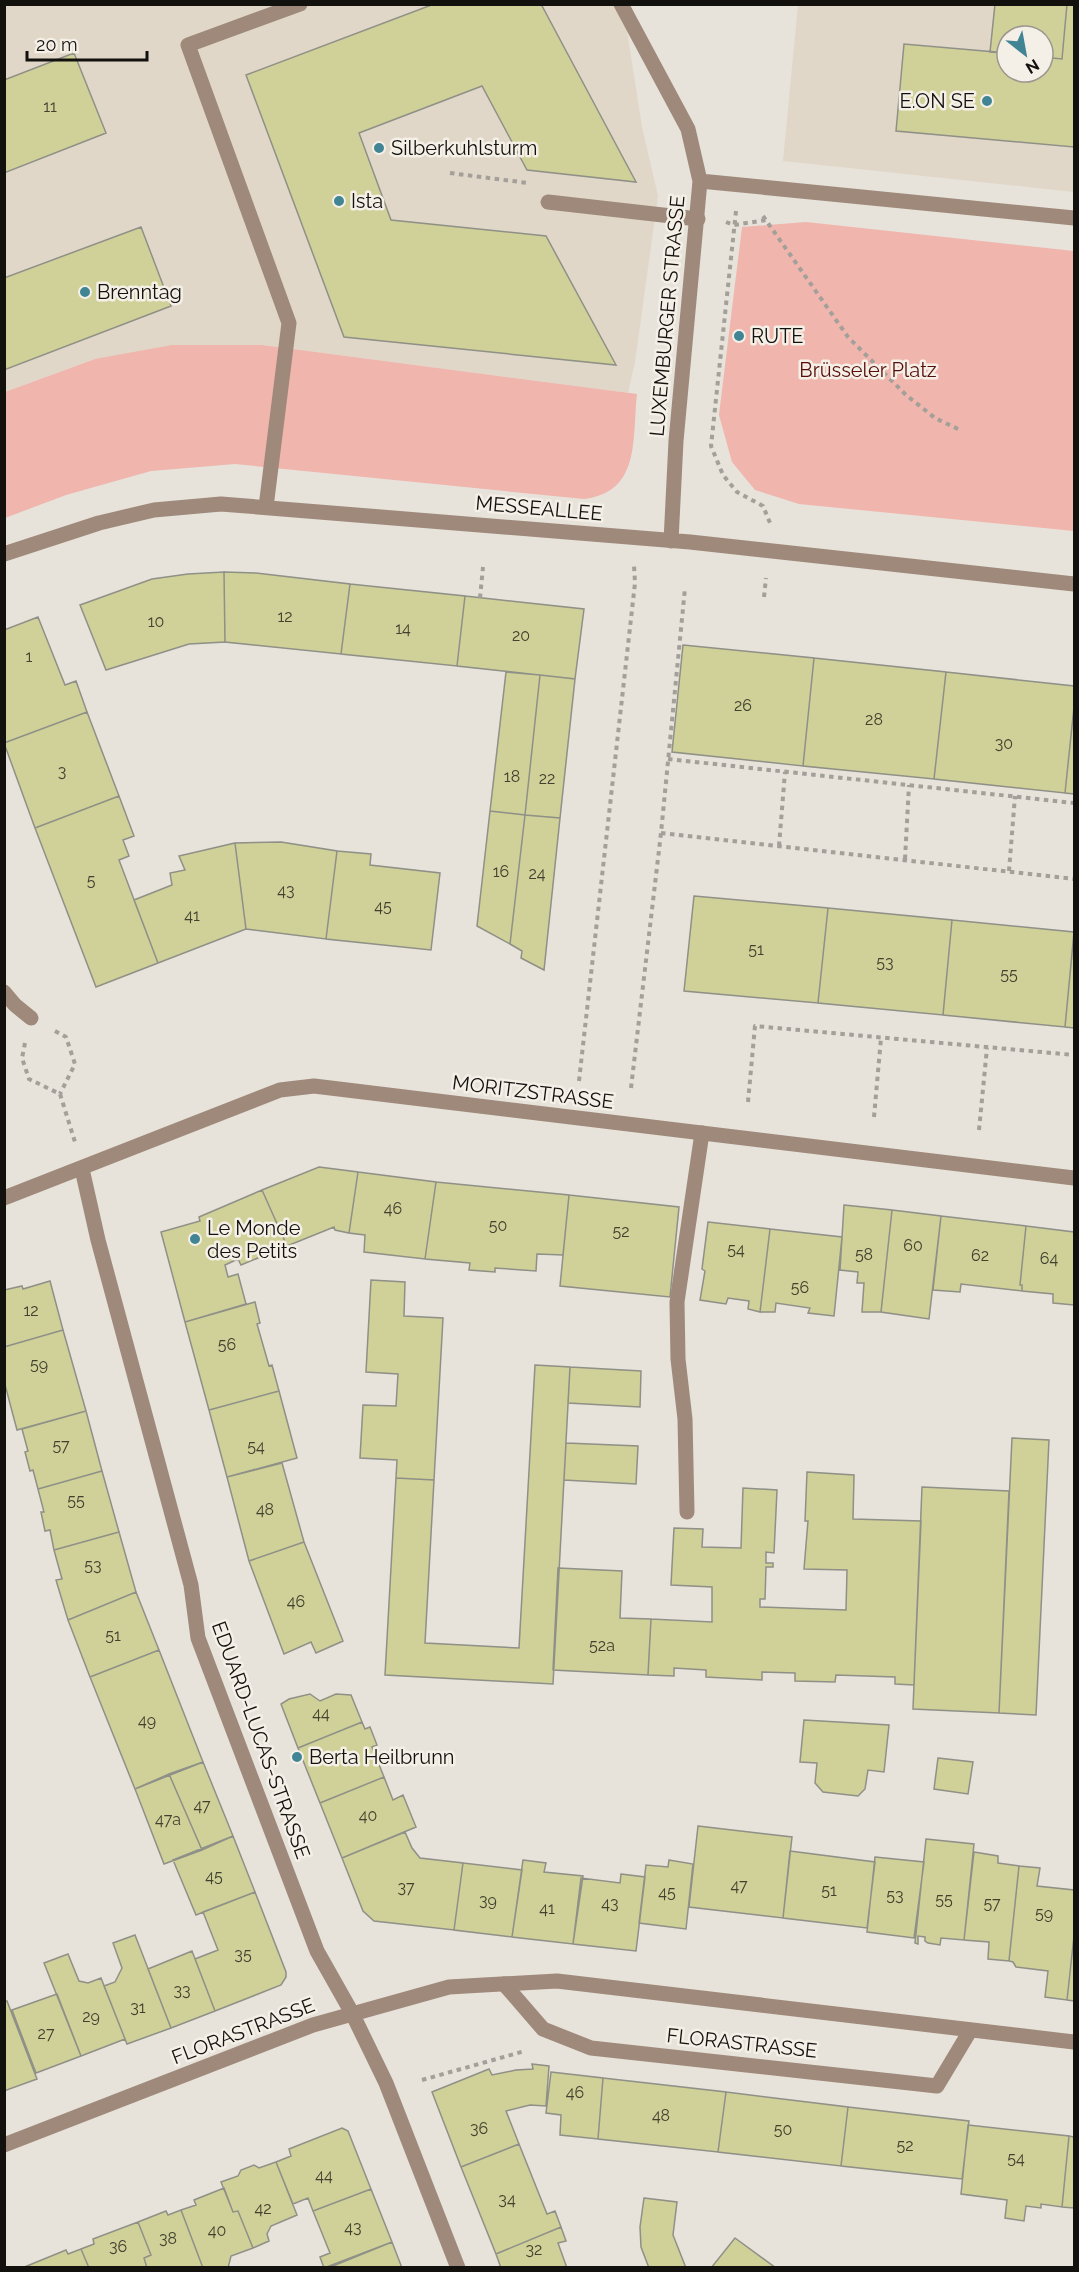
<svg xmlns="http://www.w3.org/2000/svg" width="1079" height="2272" font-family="Raleway,sans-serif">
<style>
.built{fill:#e0d7c8;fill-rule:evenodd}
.green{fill:#f0b5ac}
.building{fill:#d0d198;stroke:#8f9087;stroke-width:1.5}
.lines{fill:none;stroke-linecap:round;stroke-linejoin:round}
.path{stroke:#a39f99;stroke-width:4;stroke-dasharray:4.5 4.5;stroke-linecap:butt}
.lane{stroke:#9e897a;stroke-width:15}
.street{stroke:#9e897a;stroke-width:15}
.poi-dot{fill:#418594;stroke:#f5f0e7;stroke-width:2}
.labels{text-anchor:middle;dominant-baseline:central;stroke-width:5;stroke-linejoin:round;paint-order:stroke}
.number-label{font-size:16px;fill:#424130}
.poi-label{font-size:20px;fill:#13110e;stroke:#f5f0e7;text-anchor:start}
.street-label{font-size:20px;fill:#13110e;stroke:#f5f0e7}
.park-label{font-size:20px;fill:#580f0a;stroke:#f5f0e7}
</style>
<rect width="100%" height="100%" fill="#e7e2da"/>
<path class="built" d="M5 5H623L642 127 658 196 635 362 628 393 262 345 95 359 5 392Z
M798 5H1074V192L783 161ZM1007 36H1043V72H1007Z"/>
<path class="green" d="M806 222 1074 251V531L799 504 755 490 732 462 719 415 742 227Z
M172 345H262L637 394C632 439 641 492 584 499L235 464 151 471 66 495 5 518V392L95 359Z"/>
<path class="building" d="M434 4H541L636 182 527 170 482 86 359 133 391 220 546 236 616 365 344 337 246 75Z
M995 4H1067L1062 59 1043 57V36H1007V53L990 52Z
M1067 4H1074V147L896 131 904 44 1007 53V72H1043V57L1062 59Z
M74 53 106 133 4 173V80Z
M141 227 171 306 4 370V278Z
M224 572 225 642 189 644 106 670 80 605 152 579 188 574Z
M224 572 256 573 350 584 341 654 225 642Z
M350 584 465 596 457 666 341 654Z
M465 596 584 609 575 679 457 666Z
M38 617 65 685 76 681 87 712 4 743V630Z
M683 645 814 658 803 766 672 752Z
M814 658 946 672 934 779 803 766Z
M506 672 540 675 525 815 490 811Z
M946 672 1074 686V707L1065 793 934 779Z
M540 675 575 679 560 818 525 815Z
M1074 707V794L1065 793Z
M87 712 119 796 35 828 4 743Z
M119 796 134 836 123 840 129 856 119 860 158 963 96 987 35 828Z
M490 811 525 815 510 944 477 926Z
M525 815 560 818 544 970 521 958 522 951 510 944Z
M281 842 337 851 326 939 246 929 235 843Z
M235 843 246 929 158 963 134 900 172 885 170 873 185 870 179 856Z
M337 851 371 854 370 865 440 873 431 950 326 939Z
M694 896 828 908 818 1003 684 991Z
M828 908 952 920 943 1015 818 1003Z
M952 920 1074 932 1065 1027 943 1015Z
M1074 933V1028L1065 1027Z
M319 1167 358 1172 349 1233 335 1230 334 1227 287 1246 262 1190Z
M358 1172 436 1182 425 1259 364 1252 365 1235 349 1233Z
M436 1182 569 1195 563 1255 537 1254 536 1271 495 1268V1272L469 1270 470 1263 425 1259Z
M262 1190 287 1246 241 1265 238 1259 225 1265 228 1277 238 1274 246 1304 185 1322 161 1232 200 1221 199 1217Z
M569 1195 679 1207 670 1297 560 1286Z
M844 1205 892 1210 881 1312H862L864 1283H857L858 1272 840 1270Z
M892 1210 941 1216 929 1319 881 1312Z
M941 1216 1026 1226 1020 1285H1022V1291L961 1284 960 1292 933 1290Z
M708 1222 770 1229 760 1312 748 1309 749 1301 728 1298 726 1304 700 1300 705 1271 702 1269Z
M1026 1226 1074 1232V1305L1053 1303V1294L1022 1291V1285H1020Z
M770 1229 842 1237 834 1316 808 1313 810 1308 776 1303 775 1312H760Z
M371 1280 405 1282 404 1316 443 1318 434 1480 396 1478 397 1460 360 1458 363 1405 396 1406 398 1374 366 1372Z
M50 1281 63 1330 4 1347V1290L22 1286 23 1289Z
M255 1302 260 1323 257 1324 269 1366 272 1365 279 1391 209 1410 185 1322Z
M63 1330 86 1411 17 1430 4 1381V1347Z
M535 1365 570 1367 553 1684 385 1675 396 1478 434 1480 425 1643 519 1648Z
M570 1367 641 1371 640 1407 568 1403Z
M279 1391 297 1458 227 1477 209 1410Z
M86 1411 102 1471 38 1489 33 1470 30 1471 25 1452 28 1451 22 1429Z
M1012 1438 1049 1440 1036 1715 999 1713Z
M566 1443 638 1446 636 1484 564 1480Z
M282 1463 304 1542 249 1561 227 1477Z
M102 1471 119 1532 54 1550 50 1530 45 1531 41 1512H44L38 1489Z
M807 1472 854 1475 853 1519 921 1521 914 1685 895 1684V1677L836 1675 835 1682 795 1681V1673L762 1672V1680L706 1677V1670L674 1668V1676L648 1675 651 1619 712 1622V1587L671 1585 674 1528 703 1529 702 1547 741 1548 743 1488 777 1490 774 1553 766 1552V1563H773V1567H766L765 1599H760V1607L846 1610 847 1570 804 1569 808 1521H805Z
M922 1487 1009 1491 999 1713 913 1709Z
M119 1532 136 1592 68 1620 56 1580 62 1579 54 1550Z
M304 1542 343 1641 316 1653 311 1642 284 1654 249 1561Z
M558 1568 622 1571 620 1618 651 1619 648 1675 553 1670Z
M136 1592 159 1650 90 1677 68 1620Z
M159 1650 203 1762 135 1789 90 1677Z
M310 1694 320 1701 336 1694 351 1695 362 1722 298 1748 281 1704 289 1699Z
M804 1720 889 1725 884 1772 868 1770 865 1789 858 1796 823 1792 815 1783 817 1763 800 1762Z
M362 1722 365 1729 370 1727 377 1745 372 1747 384 1777 320 1803 298 1748Z
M938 1758 973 1762 968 1794 934 1789Z
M203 1762 233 1836 202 1850 169 1774Z
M169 1774 202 1850 164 1864 135 1789Z
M384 1777 393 1800 403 1795 416 1827 342 1858 320 1803Z
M698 1826 792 1837 783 1918 689 1907Z
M405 1832 412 1848 420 1858 463 1863 454 1930 374 1921 363 1911 342 1858Z
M233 1836 255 1892 196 1915 173 1860Z
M926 1839 974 1844 964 1940 941 1938 940 1945 928 1943 925 1941V1937L918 1936V1944L915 1943Z
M790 1851 875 1862 867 1928 783 1918Z
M974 1852 998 1856V1863L1019 1866 1009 1961 988 1959 989 1942 964 1940Z
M875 1857 924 1862 914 1938 867 1932Z
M523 1860 546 1863 544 1872 583 1876 573 1944 512 1937Z
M669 1860 693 1864 686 1929 639 1923 646 1865 668 1867Z
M463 1863 522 1870 512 1937 454 1930Z
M1019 1866 1040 1868 1037 1886 1074 1890V1936L1067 2000 1045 1997 1048 1971 1016 1967 1013 1962 1009 1961Z
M621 1874 645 1877 636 1951 573 1944 581 1878 620 1883Z
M255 1892 286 1972V1977L281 1985 215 2011 195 1959 218 1950 203 1912Z
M135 1935 171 2028 127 2044 104 1986 115 1982 122 1968 113 1943Z
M1074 1936V2001L1067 2000Z
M192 1951 215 2011 171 2028 148 1969Z
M68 1954 79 1981 88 1983 101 1978 125 2039 81 2056 44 1963Z
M57 1994 81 2056 36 2073 12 2010Z
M7 2001 37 2079 4 2091V2002Z
M532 2064 549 2066 546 2106 530 2105 506 2111 519 2144 461 2167 432 2092 489 2069 492 2075 516 2070 533 2069Z
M551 2072 603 2078 598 2139 560 2135 561 2115 546 2113Z
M603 2078 726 2092 718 2152 598 2139Z
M726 2092 848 2107 841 2166 718 2152Z
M848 2107 969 2121 962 2179 841 2166Z
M968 2125 1069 2136 1062 2207 1041 2204V2208L1026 2206 1024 2221 1005 2218 1007 2200 961 2194Z
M342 2128 348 2131 371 2189 313 2211 308 2198 293 2204 276 2162 291 2156 289 2149Z
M1069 2136 1074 2137V2208L1062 2207Z
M519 2144 547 2214 555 2211 561 2227 496 2254 461 2167Z
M276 2162 297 2215 271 2226 267 2234 269 2241 253 2248 238 2211 233 2212 221 2182 238 2176 241 2170 254 2165 259 2168Z
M224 2188 233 2212 238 2211 253 2248 231 2256 228 2268H203L181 2210 196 2205 194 2200Z
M371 2189 392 2242 324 2268 320 2257 330 2253 313 2211Z
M644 2198 677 2202 673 2235 686 2268H649L641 2247 640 2227Z
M181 2210 203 2268H147L144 2258 151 2255 138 2222 166 2211 168 2215Z
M138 2222 151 2255 144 2258 147 2268H89L81 2249 94 2244 93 2239Z
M561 2227 566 2241 558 2243 567 2268H501L496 2254Z
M735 2238 776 2268H711Z
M392 2242 402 2268H328Z
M81 2249 89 2268H22L66 2250 68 2254Z"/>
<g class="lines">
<path class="path" d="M450 173 528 183
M736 211 711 446 723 475 737 492 763 506 770 523
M763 216 848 337 906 395 935 418 958 429
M726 222 734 225 766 220
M764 597 766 578
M480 598 483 567
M668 759 1074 803
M661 833 1074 879
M779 846 785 772
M905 859 909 785
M1009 871 1015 796
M55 1031 66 1037 75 1064 60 1094
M25 1043 22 1058 29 1079 60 1094 75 1142
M579 1081 635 583 634 565
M631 1088 661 833 685 588
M748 1102 755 1026 1074 1055
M874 1117 881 1038
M979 1130 987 1048
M422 2080 525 2051"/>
<path class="lane" d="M548 202 698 219
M266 507 289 323 188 45 300 4
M687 1512 685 1419 678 1359 677 1302 702 1133
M504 1984 543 2029 591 2048 937 2086 970 2031"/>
<path class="street" d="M621 4 688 129 700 181 676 441 671 541
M700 181 1074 218
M4 554 99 523 154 510 221 504 690 542 1074 584
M4 992 15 1005 31 1018
M82 1169 98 1240 191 1585 198 1638 317 1951 352 2013 386 2083 458 2268
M4 1198 280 1090 314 1086 1074 1178
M4 2145 313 2025 449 1987 557 1981 1074 2042"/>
</g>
<g class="poi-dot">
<circle cx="987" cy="101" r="6"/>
<circle cx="379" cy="148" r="6"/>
<circle cx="339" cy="201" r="6"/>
<circle cx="85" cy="292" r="6"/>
<circle cx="739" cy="336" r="6"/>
<circle cx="195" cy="1239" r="6"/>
<circle cx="297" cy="1757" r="6"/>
</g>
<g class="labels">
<g class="number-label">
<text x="50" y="106">11</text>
<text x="285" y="616">12</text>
<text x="156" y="621">10</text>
<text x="403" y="628">14</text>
<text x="521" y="635">20</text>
<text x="29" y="656">1</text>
<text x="743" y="705">26</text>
<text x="874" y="719">28</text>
<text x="1004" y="743">30</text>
<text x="62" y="771">3</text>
<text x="512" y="776">18</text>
<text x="547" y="778">22</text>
<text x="501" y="871">16</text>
<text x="537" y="873">24</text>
<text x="91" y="880">5</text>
<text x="286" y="890">43</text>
<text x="383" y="906">45</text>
<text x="192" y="915">41</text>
<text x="756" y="949">51</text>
<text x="885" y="962">53</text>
<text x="1009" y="974">55</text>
<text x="393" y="1208">46</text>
<text x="498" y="1225">50</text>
<text x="621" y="1231">52</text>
<text x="913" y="1245">60</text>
<text x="736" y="1249">54</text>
<text x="864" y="1254">58</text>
<text x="980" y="1255">62</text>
<text x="1049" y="1258">64</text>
<text x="800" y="1287">56</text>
<text x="31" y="1310">12</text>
<text x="227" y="1344">56</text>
<text x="39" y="1364">59</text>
<text x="61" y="1445">57</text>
<text x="256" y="1446">54</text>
<text x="76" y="1500">55</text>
<text x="265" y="1509">48</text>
<text x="93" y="1565">53</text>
<text x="296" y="1601">46</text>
<text x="113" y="1635">51</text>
<text x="602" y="1645">52a</text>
<text x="321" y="1713">44</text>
<text x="147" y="1720">49</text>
<text x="202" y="1805">47</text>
<text x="368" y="1815">40</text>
<text x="168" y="1819">47a</text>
<text x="214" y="1876">45</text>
<text x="739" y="1885">47</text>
<text x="406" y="1887">37</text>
<text x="829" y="1890">51</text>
<text x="667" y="1892">45</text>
<text x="895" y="1895">53</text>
<text x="944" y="1899">55</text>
<text x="488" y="1900">39</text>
<text x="610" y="1903">43</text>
<text x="992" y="1903">57</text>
<text x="547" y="1908">41</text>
<text x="1044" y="1913">59</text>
<text x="243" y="1954">35</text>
<text x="182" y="1990">33</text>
<text x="138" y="2007">31</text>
<text x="91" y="2016">29</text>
<text x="46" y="2033">27</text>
<text x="575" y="2092">46</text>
<text x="661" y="2115">48</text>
<text x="479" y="2128">36</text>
<text x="783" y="2129">50</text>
<text x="905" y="2145">52</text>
<text x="1016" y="2158">54</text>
<text x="324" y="2175">44</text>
<text x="507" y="2199">34</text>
<text x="263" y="2208">42</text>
<text x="353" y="2227">43</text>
<text x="217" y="2230">40</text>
<text x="168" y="2238">38</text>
<text x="118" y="2246">36</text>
<text x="534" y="2249">32</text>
</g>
<g class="poi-label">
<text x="975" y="101" text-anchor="end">E.ON SE</text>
<text x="391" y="148">Silberkuhlsturm</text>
<text x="351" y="201">Ista</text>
<text x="97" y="292">Brenntag</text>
<text x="751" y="336">RUTE</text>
<text x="207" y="1228">Le Monde<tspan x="207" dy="23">des Petits</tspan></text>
<text x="309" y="1757">Berta Heilbrunn</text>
</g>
<g class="street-label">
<text transform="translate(667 316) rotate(-85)">LUXEMBURGER STRASSE</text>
<text transform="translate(539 508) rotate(5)">MESSEALLEE</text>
<text transform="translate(533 1092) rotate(7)">MORITZSTRASSE</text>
<text transform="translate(261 1740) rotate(70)">EDUARD-LUCAS-STRASSE</text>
<text transform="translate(243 2031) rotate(-21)">FLORASTRASSE</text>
<text transform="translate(742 2043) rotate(6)">FLORASTRASSE</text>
</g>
<g class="park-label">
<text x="868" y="370">Brüsseler Platz</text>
</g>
</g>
<rect width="1079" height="2272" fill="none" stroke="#13110e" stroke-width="12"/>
<g transform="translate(1025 54) rotate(149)"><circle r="28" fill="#f5f0e7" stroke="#9b9790" stroke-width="1.5"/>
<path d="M0-4.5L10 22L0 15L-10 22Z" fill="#418594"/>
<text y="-9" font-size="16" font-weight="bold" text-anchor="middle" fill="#13110e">N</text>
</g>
<path d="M27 51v9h120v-9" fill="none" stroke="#13110e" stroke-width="3"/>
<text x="36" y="51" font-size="18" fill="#13110e" stroke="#f5f0e7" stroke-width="4.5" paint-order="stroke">20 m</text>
</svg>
